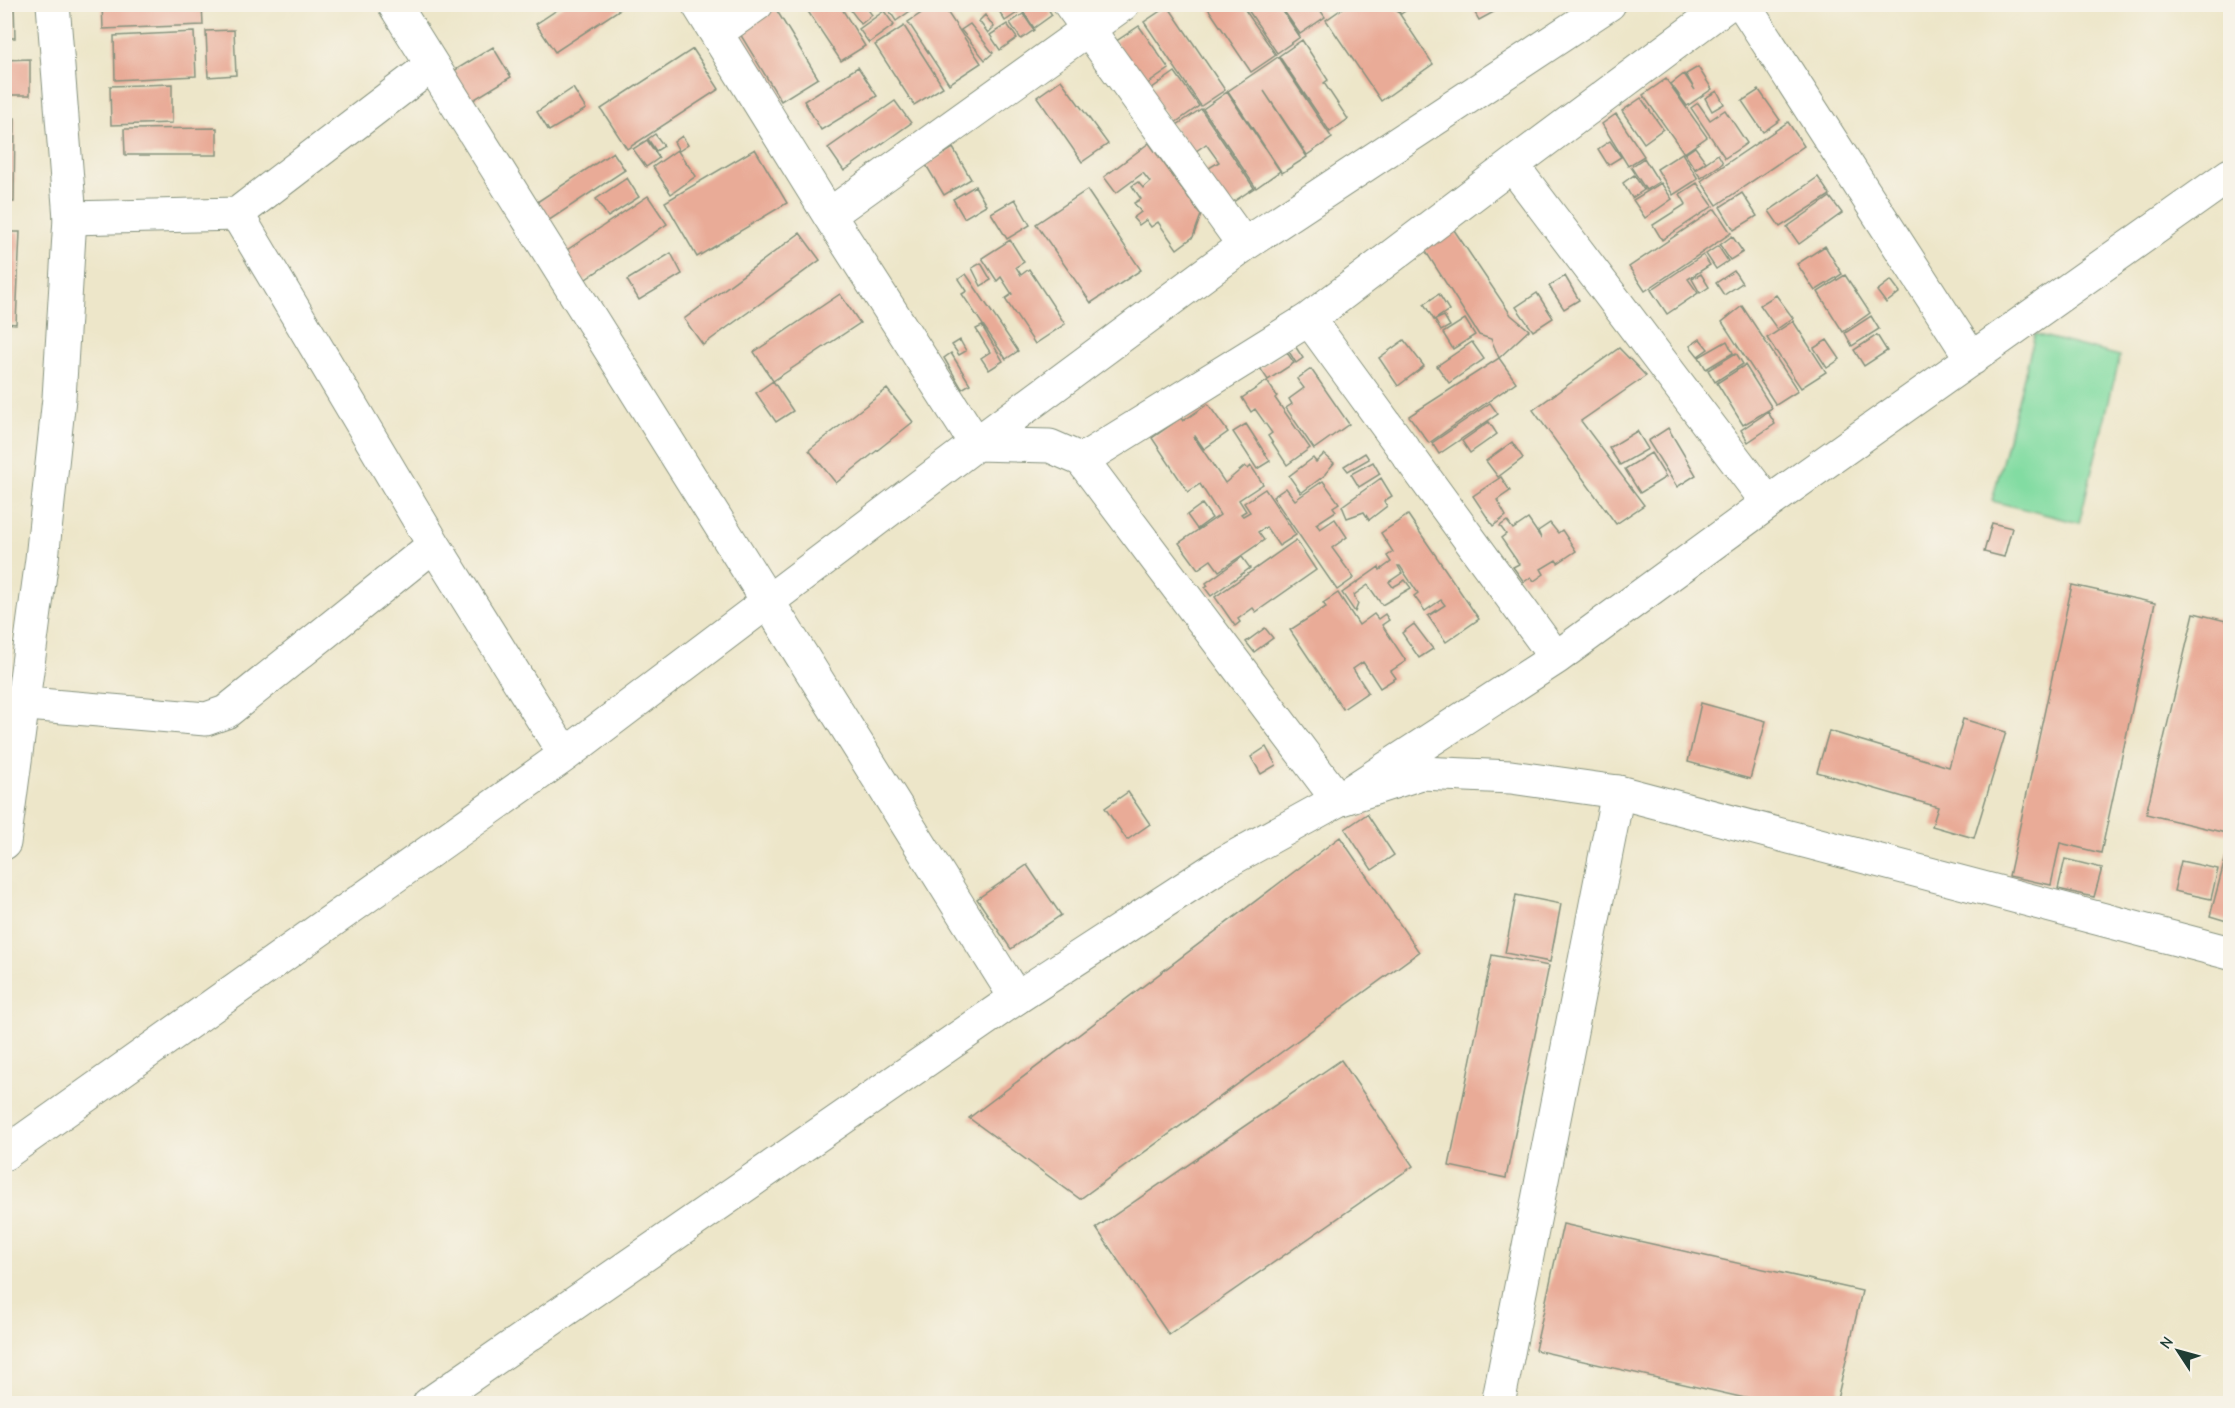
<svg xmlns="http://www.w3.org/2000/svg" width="2235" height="1408" font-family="'Comic Neue',sans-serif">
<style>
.green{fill:#82dca2;stroke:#508c6b;stroke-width:1.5}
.building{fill:#e9ab97}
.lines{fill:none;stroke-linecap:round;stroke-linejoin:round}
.street-casing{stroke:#86927e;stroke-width:35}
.secondary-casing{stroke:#86927e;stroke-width:35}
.street{stroke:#fff;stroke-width:33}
.secondary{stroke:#fff;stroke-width:33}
</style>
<rect width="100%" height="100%" fill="#f7f3e8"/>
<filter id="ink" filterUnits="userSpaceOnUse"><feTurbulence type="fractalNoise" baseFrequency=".0167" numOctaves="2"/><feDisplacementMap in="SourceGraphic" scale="12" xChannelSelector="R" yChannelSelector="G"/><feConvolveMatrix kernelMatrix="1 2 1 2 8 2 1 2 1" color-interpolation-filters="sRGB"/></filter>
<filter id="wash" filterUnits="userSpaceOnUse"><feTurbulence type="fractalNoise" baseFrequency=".008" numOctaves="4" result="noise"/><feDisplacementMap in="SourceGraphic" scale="24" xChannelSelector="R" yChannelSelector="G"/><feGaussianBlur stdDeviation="1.35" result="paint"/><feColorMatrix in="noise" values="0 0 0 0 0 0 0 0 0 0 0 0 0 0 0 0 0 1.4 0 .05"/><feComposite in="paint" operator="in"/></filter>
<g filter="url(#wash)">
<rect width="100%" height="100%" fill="#ede6c9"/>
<path class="green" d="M2035 334 2120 356 2079 523 1992 501Z"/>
<g id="blocks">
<path class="building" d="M4 4H14L15 38H4Z
M102 4H202L203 25 103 29Z
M566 4H628L555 52 536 24Z
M803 4H839L865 46 841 61Z
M846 4H864L872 15 861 24Z
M885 4H920L896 21Z
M935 4H942L981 63 949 84 908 22Z
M995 4H1016L1020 11 1005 21Z
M1018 4H1045L1052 15 1034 28Z
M1205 4H1241L1276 55 1251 72Z
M1244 4H1278L1300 37 1277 53Z
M1279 4H1316L1325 17 1300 34Z
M1349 4H1393L1433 64 1381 101 1326 20Z
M1395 4H1415L1401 14Z
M1470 4H1501L1503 7 1479 20Z
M774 6 818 78 781 101 737 29Z
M1168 6 1225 90 1201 106 1144 22Z
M884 11 894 25 869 43 859 29Z
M1023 14 1034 30 1021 39 1010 23Z
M985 15 994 27 988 33 979 21Z
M970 24 993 53 985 60 961 30Z
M1007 24 1017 38 1000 50 990 35Z
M904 26 943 87 914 105 875 45Z
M1139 26 1169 69 1146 85 1115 42Z
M234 30 236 75 208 77 206 31Z
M194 32 196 76 115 80 114 36Z
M1302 40 1328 80 1324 83 1348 119 1330 132 1279 56Z
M493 47 511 77 470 102 452 72Z
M693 49 719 89 627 149 601 109Z
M1278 57 1332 138 1307 155 1264 91 1307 157 1282 173 1228 91Z
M30 59V95H4V60Z
M858 67 877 96 821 130 804 101Z
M1698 67 1712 89 1687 106 1671 84 1684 74 1695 90 1686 74Z
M1175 72 1199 106 1172 125 1148 91Z
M1666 79 1707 137 1684 153 1643 95Z
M1061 80 1108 144 1082 162 1037 97Z
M172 84V123L111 125 110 86Z
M573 88 586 109 549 131 537 112Z
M1759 90 1780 120 1763 132 1742 101Z
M1717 91 1724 104 1712 111 1705 98Z
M1227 92 1280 171 1256 188 1203 109Z
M1641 98 1663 129 1644 143 1622 111Z
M895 101 911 123 844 171 828 148Z
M1698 103 1710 120 1725 110 1747 143 1725 158 1691 108Z
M1201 109 1254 188 1227 206 1204 171 1219 162 1206 144 1192 154 1174 127Z
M1616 114 1644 156 1628 166 1602 124Z
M4 118H15L14 202H4Z
M1788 122 1804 146 1717 205 1701 181Z
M217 128V155H125L124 129Z
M655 134 664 146 656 151 648 139Z
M682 136 688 145 679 151 674 142Z
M647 140 659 158 646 167 633 149Z
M1610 141 1621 157 1608 165 1598 149Z
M1149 143 1201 215 1193 237 1177 249 1158 222 1151 227 1146 220 1139 225 1133 218 1141 212 1134 203 1141 199 1132 186 1138 182 1143 188 1150 182 1143 173 1116 193 1104 177Z
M1695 147 1706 162 1695 169 1685 154Z
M953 148 971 179 944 195 926 165Z
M755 149 787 203 697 257 665 202Z
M677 150 696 176 671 194 653 167Z
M613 152 625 170 548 221 537 202Z
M1682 153 1698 179 1673 195 1657 169Z
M1718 154 1723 163 1701 178 1695 170Z
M1644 158 1659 182 1646 190 1631 167Z
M1634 175 1644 190 1632 198 1623 183Z
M1818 177 1830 195 1780 227 1769 211Z
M627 178 639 197 608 217 596 199Z
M1661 183 1672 199 1645 218 1633 200Z
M1697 183 1713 206 1662 240 1653 225 1686 204 1680 194Z
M975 186 986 205 964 218 953 199Z
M1087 190 1141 270 1091 303 1036 224Z
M1742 193 1757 216 1734 230 1720 207Z
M648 196 667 224 583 281 564 252Z
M1830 197 1842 213 1799 244 1787 227Z
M1015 199 1030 225 1007 239 991 213Z
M1715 209 1731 233 1645 291 1629 267Z
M1448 221 1511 315 1529 330 1499 358 1491 339 1479 335 1421 244Z
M4 232H20L16 324 4 323Z
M800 233 820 260 703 345 684 319Z
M1732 236 1743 252 1730 260 1720 245Z
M1010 240 1024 262 1016 267 1021 275 1029 269 1065 324 1035 344 1005 299 1012 294 1001 277 997 281 982 258Z
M1718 246 1728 261 1716 269 1706 254Z
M1825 246 1842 274 1815 291 1797 264Z
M671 253 682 274 639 300 627 280Z
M1703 255 1710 265 1688 279 1698 293 1667 314 1651 290Z
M981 263 991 280 981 286 972 268Z
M1734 271 1742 283 1724 295 1716 283Z
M966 274 1018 351 1006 359 962 294 967 291 959 279Z
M1701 274 1709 287 1700 293 1692 279Z
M1845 275 1870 313 1843 332 1818 292Z
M1565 276 1579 300 1564 309 1549 286Z
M1891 280 1900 292 1886 303 1877 291Z
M1537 293 1553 318 1533 331 1516 307Z
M840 294 860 323 773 381 754 352Z
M1439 294 1449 310 1434 320 1424 304Z
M1776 295 1793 318 1777 329 1760 305Z
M1742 306 1798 391 1776 405 1722 322Z
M1444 316 1450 326 1441 331 1435 320Z
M1871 316 1879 329 1852 346 1845 333Z
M1465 319 1475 335 1453 349 1443 333Z
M1793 321 1826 372 1801 388 1767 338Z
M982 326 1003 361 989 370 981 358 990 352 976 329Z
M1877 335 1887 351 1864 366 1854 350Z
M1700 339 1708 349 1698 356 1690 346Z
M960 340 966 351 959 355 952 345Z
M1404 340 1424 366 1398 386 1379 358Z
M1827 340 1840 359 1827 368 1814 348Z
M1727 341 1733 353 1706 369 1699 357Z
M1472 342 1484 359 1449 383 1437 366Z
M1295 346 1303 358 1296 363 1288 350Z
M1619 348 1646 376 1581 421 1644 505 1616 524 1533 410Z
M1286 351 1294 363 1268 380 1260 368Z
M951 353 970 384 962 389 944 358Z
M1736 353 1743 364 1715 382 1708 370Z
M1499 358 1516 382 1429 443 1409 416Z
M1745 365 1772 408 1743 425 1717 383Z
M1311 369 1349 424 1314 449 1286 408 1292 404 1289 399 1304 388 1297 379Z
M773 381 793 411 776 422 756 393Z
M1267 381 1277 396 1275 398 1310 448 1287 465 1268 436 1272 433 1255 409 1251 412 1242 398Z
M887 389 913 422 836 483 809 450Z
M1490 403 1498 414 1439 454 1432 443Z
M1208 404 1228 432 1204 449 1195 436 1194 437 1225 483 1245 466 1248 469 1251 466 1263 484 1239 500 1246 511 1241 514 1243 516 1250 512 1244 503 1265 489 1296 535 1279 546 1266 527 1258 532 1264 540 1219 571 1211 560 1198 569 1179 543 1220 515 1200 484 1188 492 1152 438 1181 418 1183 421Z
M1768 412 1775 424 1748 442 1741 430Z
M1489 422 1497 434 1470 453 1462 441Z
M1246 424 1270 461 1257 469 1233 432Z
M1668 428 1696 475 1677 487 1648 441Z
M1637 431 1648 449 1620 465 1609 448Z
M1512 442 1523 458 1498 477 1486 461Z
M1365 453 1369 459 1348 471 1344 466Z
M1651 453 1666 477 1640 493 1625 469Z
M1324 454 1334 463 1325 474V475L1301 493 1289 476 1313 458 1316 462Z
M1373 462 1380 474 1359 487 1351 474Z
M1501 477 1510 491 1497 500 1506 516 1493 526 1473 496Z
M1381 478 1392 496 1384 501 1387 506 1369 520 1364 512 1347 518 1342 506Z
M1323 481 1339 503 1333 507 1336 511 1316 524 1320 529 1335 519 1347 537 1332 548 1354 578 1337 590 1273 497 1286 488 1295 500Z
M1202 504 1212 518 1197 529 1187 515Z
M1408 515 1479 619 1446 642 1428 616 1445 605 1441 600 1425 611 1414 596 1418 593 1400 566H1398L1402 573 1389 582 1393 587 1405 580 1411 588 1382 605 1368 585 1354 595 1358 604 1355 612 1342 593 1379 567 1380 570 1391 562 1387 556 1393 552 1381 533Z
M1528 519 1541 538 1538 531 1550 523 1558 533 1562 530 1576 551 1558 563 1556 560 1541 569 1544 574 1534 581 1531 577 1524 582 1513 567 1519 564 1501 538 1506 534 1500 526 1507 521 1513 529Z
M1992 523 2012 528 2004 557 1984 552Z
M1296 540 1316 570 1256 612 1253 608 1238 619 1240 622 1235 626 1215 597Z
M1242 557 1250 568 1211 596 1205 588 1208 586 1206 583Z
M2072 585 2155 603 2101 853 2060 843 2051 885 2009 876Z
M1338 593 1359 625 1374 614 1378 619 1385 614 1389 620 1382 625 1406 661 1391 671 1396 678 1380 688 1363 662 1353 669 1368 692 1343 709 1290 630 1326 607 1323 603Z
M2194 613 2230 622V834L2146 814Z
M1414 624 1433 649 1419 658 1402 633Z
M1265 628 1273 638 1254 652 1246 642Z
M1701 703 1766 721 1750 779 1688 762Z
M1963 719 2006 732 1974 838 1932 826 1938 807 1817 772 1829 731 1949 767Z
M1266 747 1276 765 1261 774 1251 757Z
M1128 792 1150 824 1127 840 1105 808Z
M1367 814 1394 855 1372 870 1345 829Z
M1340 837 1419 952 1080 1199 969 1118Z
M2230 841V922L2210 916Z
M2065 859 2102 868 2094 897 2058 889Z
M2181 861 2218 869 2211 899 2174 891Z
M1027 865 1061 915 1011 949 977 899Z
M1516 895 1561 904 1550 962 1505 953Z
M1492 955 1549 966 1506 1178 1449 1166Z
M1341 1060 1413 1166 1169 1335 1096 1228Z
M1563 1224 1862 1291 1836 1404H1771L1535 1350Z"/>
</g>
</g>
<g filter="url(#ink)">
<use href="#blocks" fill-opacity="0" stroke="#86927e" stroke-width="1.5"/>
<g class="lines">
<defs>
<path id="street" d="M394 4 1016 998
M698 4 829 215 976 444 1050 446 1082 460 1338 800 1556 658 1768 503 2230 175
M1070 4 1244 245
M1743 4 1972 359
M716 33 757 4
M1512 165 1768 503
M237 214 434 545 565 755
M829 215 1123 4
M70 218 237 214 432 65
M1309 319 1556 658
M1082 460 1309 319 1512 165 1728 4
M4 702 206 719 226 712 434 545
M4 1154 565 755 976 444 1244 245 1609 4
M1498 1404 1618 792"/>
<path id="secondary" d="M4 843 42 559 59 398 70 218 53 4
M429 1404 1016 998 1222 864 1338 800 1421 773 1511 777 1618 792 2230 953"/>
</defs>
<use href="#street" class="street-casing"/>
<use href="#secondary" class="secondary-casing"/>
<use href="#street" class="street"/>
<use href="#secondary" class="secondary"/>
</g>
</g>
<rect width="2235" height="1408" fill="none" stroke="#f7f3e8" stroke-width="24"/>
<g transform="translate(2178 1351) rotate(306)" stroke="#f7f3e8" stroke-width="4.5" paint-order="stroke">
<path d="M0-4.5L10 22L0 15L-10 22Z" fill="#1f3d34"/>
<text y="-9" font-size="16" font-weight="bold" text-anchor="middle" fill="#1f3d34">N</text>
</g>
</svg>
